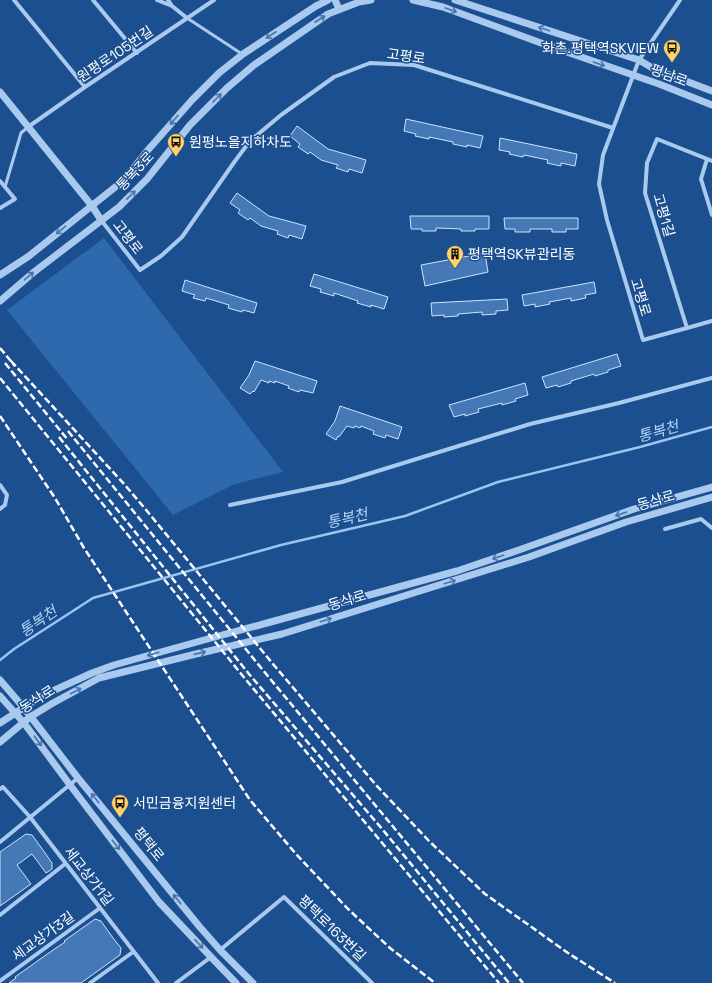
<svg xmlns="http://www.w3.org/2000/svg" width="712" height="983" font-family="'Space Grotesk','Noto Sans KR',sans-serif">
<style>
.green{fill:#2e69ad}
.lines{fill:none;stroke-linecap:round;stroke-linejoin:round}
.stream{stroke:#9cc4f0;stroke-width:2.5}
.building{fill:#4478b7;stroke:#cfe3fa}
.service{stroke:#a9c9ee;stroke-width:3}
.minor{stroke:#a9c9ee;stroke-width:4}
.tertiary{stroke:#a9c9ee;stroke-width:7}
.rail{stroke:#fff;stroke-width:2.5;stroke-dasharray:7 3;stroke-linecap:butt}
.oneway{stroke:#4674ac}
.labels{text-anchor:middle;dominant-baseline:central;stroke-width:3;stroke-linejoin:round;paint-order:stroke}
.poi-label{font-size:14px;fill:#fff;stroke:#1b4f8f;text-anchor:start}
.street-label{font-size:14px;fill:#fff;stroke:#1b4f8f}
.water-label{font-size:15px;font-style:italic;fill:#b5d3f5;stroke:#1b4f8f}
</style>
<rect width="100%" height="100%" fill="#1b4f8f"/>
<path class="green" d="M104 238 283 472 235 484 173 515 7 310Z"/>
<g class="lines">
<path class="stream" d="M0 660 14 649 93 598 281 545 405 516 498 482 640 447 712 427"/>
</g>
<path class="building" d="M406 119 483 136 480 148 467 145V147L453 144V142L429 137V139L415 136 416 134 404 131Z
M297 126 328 149 366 160 362 173 349 169 348 172 336 168 338 165 321 160 310 152 308 154 298 147 300 144 290 136Z
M500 138 577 154 575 166 561 163V166L547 163 548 160 524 155 523 157 509 154 510 152 499 150Z
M237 193 269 216 306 226 302 239 289 235 288 238 277 234 278 231 261 226 250 218 248 220 238 213 240 210 230 203Z
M410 216H489V229H475V231H461V229L436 228V231H422V229H411Z
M504 218H578V229H566V232H552V229H530V232H515V229H505Z
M485 253 488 272 425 286 421 265Z
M314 274 388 297 384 309 371 305V307L357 303 358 301 334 293V296L320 292 321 289 310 286Z
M185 280 257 303 254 313 243 310 242 312 228 308 229 305 206 298 205 301 193 298 195 295 182 291Z
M594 282 596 293 585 295 586 298 571 301V298L549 302 550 304 535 307V304L524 306 522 295Z
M507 299 508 310 496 311V314L482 315V312L458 314V316L444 317V315L432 316 431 303Z
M617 354 621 366 608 370V372L595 376 594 374 571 381V383L558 387 557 385 546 388 542 377Z
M255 361 317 381 313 393 300 390 299 392 288 388 289 386 275 381V383L269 381V383L261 380 254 392 253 391 250 394 240 388 249 375Z
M525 383 528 395 515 399 516 401 502 405V403L478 409 479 412 465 416V414L454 417 449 405Z
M340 406 402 427 398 439 386 435 385 438 373 434 374 431 361 426 360 428 355 426 354 428 347 426 339 437 338 436 336 440 326 434 335 421Z
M26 834 32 835 43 850 52 863V869L46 873 32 854 17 865 31 884 0 906V852Z
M95 919 101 921 113 938 121 948 120 955 81 983H9L16 978 15 977 53 950 65 942 64 941Z"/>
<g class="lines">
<path class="service" d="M187 18 242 54
M5 187 21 133 28 127"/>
<path class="minor" d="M14 0 85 87
M93 0 137 53
M157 0 172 6
M168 0 172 6 187 18
M680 0 639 60 603 155 599 184 607 220 643 340 687 328
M28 127 85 87 214 0
M707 159 701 179 712 215
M712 161 657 139 647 163 645 193 687 328 712 321
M0 181 15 199 0 208
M101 220 140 270 161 256 182 237 235 161 250 141 281 115 334 77 370 63 414 65 613 128
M0 485 7 495 5 505 0 509
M230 505 342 482 530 424 619 403 712 378
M665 529 701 519 712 528
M0 789 3 787 30 817 158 983
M0 842 78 778
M0 915 65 864
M220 950 284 897 372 983
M0 981 100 908
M90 983 133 952
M176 983 211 957"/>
<path class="tertiary" d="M335 0 339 9
M413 0 443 7 541 43 659 84 712 105
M455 0 639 60 654 69 712 91
M0 92 92 206 101 220
M0 275 29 256 124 180 148 150 192 100 219 73 243 54 316 6 328 0
M0 301 34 272 119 207 147 179 190 125 227 88 254 65 328 14 359 2 371 0
M0 680 24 708 78 778 199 926 220 950 253 983
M0 696 24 723 70 785 159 902 211 957 236 983
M0 723 37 699 57 689 92 673 114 665 204 640 267 623 457 571 516 551 634 509 712 487
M0 742 30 717 53 703 99 678 196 654 282 634 529 557 626 522 712 497"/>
<path class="rail" d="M0 348 15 366
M11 361 125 485 147 511 273 664 376 785 429 841 485 894 568 953 615 983
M5 363 68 440
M0 378 242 675 499 983
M0 416 55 498 84 548 250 800 296 854 348 909 390 948 435 983
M68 431 262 669 523 983
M59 437 249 674 383 830 509 983"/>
</g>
<defs><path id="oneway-shaft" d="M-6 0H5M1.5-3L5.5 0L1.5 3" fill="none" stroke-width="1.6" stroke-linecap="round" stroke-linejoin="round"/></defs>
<g class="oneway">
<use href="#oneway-shaft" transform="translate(451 10) rotate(20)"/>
<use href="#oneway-shaft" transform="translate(320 19) rotate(-33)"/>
<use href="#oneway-shaft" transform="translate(544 29) rotate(-162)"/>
<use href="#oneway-shaft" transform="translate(271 35) rotate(147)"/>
<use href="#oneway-shaft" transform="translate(599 64) rotate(19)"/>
<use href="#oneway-shaft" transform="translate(217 98) rotate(-45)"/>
<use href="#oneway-shaft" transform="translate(174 120) rotate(131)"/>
<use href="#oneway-shaft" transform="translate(131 195) rotate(-44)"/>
<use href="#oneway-shaft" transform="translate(61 230) rotate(141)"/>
<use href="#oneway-shaft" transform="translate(29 276) rotate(-41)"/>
<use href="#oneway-shaft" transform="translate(621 514) rotate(161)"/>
<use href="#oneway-shaft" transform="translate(498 557) rotate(162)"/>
<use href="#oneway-shaft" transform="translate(450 582) rotate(-17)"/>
<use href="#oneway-shaft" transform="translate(326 620) rotate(-17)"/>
<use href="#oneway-shaft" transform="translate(200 653) rotate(-13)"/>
<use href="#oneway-shaft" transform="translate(153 654) rotate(164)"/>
<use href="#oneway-shaft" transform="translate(76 691) rotate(-28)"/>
<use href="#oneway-shaft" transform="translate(38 741) rotate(53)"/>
<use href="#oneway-shaft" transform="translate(95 798) rotate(-129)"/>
<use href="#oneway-shaft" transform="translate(116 845) rotate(52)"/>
<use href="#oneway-shaft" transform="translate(177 899) rotate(-129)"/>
<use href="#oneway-shaft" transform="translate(199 944) rotate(47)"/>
</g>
<defs>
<symbol id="bus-pin" viewBox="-11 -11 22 30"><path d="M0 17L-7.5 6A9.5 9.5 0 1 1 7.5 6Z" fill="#ffd166" stroke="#1b4f8f"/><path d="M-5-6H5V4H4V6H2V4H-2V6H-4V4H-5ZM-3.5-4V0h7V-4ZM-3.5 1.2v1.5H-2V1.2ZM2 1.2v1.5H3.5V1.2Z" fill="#111"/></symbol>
<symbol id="building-pin" viewBox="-11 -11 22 30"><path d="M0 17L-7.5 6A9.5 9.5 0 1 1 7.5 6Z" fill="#ffd166" stroke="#1b4f8f"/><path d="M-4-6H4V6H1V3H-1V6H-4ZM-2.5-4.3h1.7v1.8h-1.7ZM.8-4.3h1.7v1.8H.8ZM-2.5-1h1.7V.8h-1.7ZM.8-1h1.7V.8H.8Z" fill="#111"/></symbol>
</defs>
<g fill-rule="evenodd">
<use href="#bus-pin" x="662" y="38" width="20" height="27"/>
<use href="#bus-pin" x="166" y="132" width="20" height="27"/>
<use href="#building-pin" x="445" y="244" width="20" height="27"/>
<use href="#bus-pin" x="110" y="793" width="20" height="27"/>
</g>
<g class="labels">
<g class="poi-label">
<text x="659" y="48" text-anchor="end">화촌.평택역SKVIEW</text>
<text x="189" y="142">원평노을지하차도</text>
<text x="468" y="254">평택역SK뷰관리동</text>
<text x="133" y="803">서민금융지원센터</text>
</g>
<g class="street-label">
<text transform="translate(115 54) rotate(-34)">원평로105번길</text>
<text transform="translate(406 56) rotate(8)">고평로</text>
<text transform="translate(669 75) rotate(20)">평남로</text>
<text transform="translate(135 171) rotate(-47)">통복3로</text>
<text transform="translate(664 215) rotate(74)">고평1길</text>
<text transform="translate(128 237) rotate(52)">고평로</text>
<text transform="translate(641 297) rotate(73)">고평로</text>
<text transform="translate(656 500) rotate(-16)">동삭로</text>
<text transform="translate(347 600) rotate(-17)">동삭로</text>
<text transform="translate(37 699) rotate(-33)">동삭로</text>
<text transform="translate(149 844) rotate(51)">평택로</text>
<text transform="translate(89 876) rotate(52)">세교상가1길</text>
<text transform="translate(332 928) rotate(44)">평택로163번길</text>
<text transform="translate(43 936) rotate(-36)">세교상가3길</text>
</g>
<g class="water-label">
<text transform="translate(658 431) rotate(-16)">통복천</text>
<text transform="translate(347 518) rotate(-13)">통복천</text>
<text transform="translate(38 621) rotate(-34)">통복천</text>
</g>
</g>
</svg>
